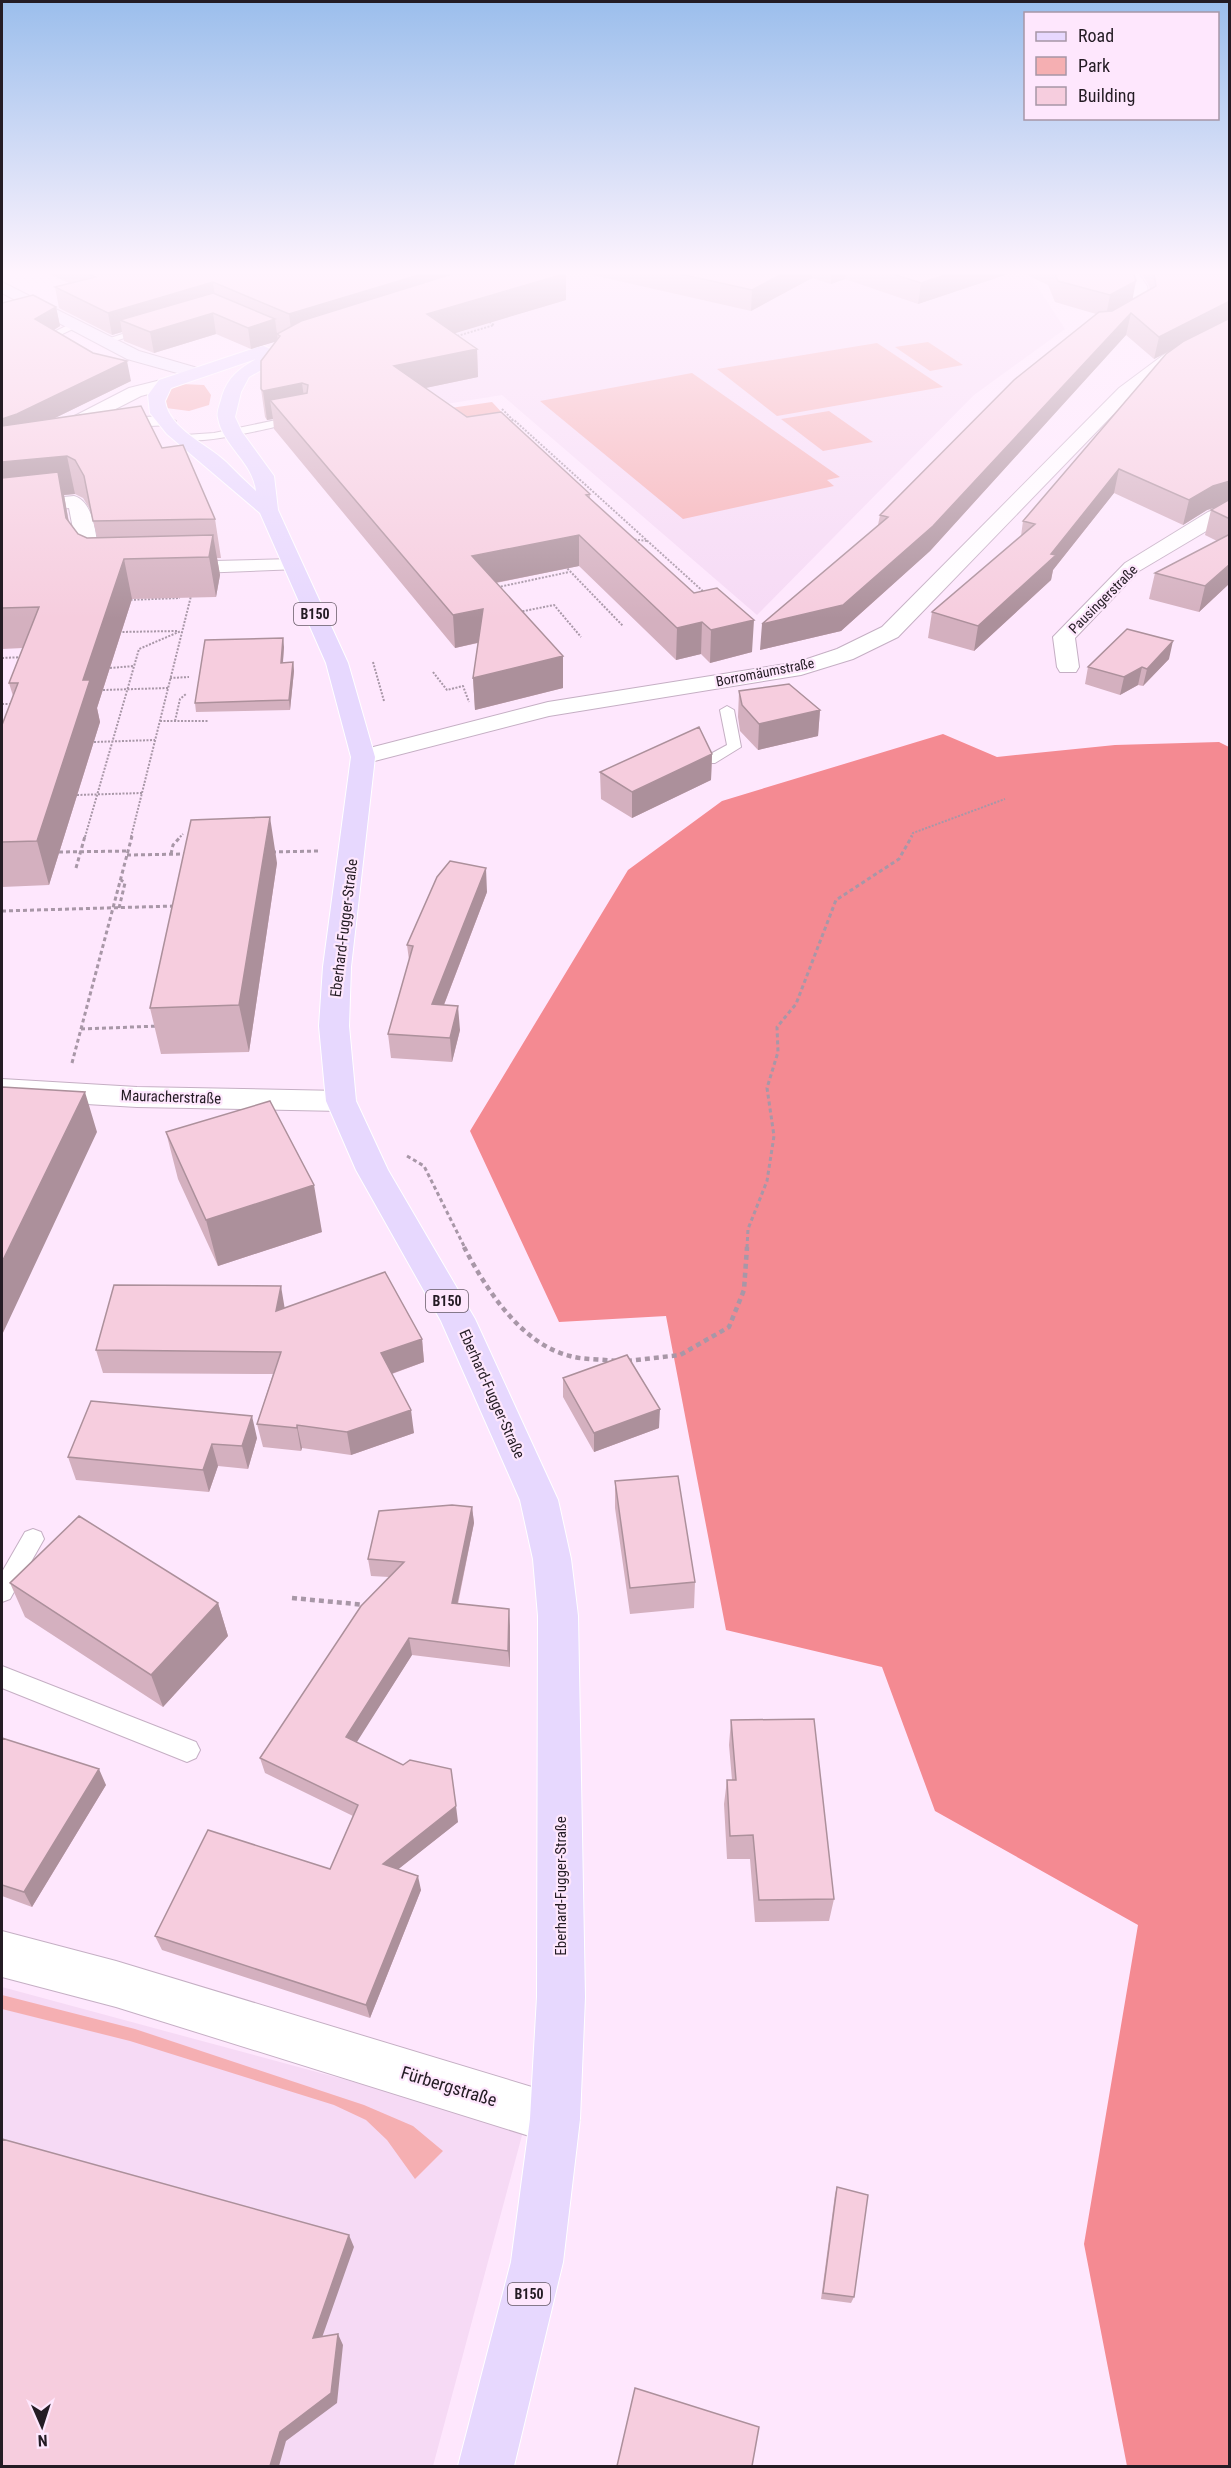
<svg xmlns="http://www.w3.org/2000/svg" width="1231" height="2468" font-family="'Roboto Condensed',sans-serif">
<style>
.built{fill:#f6daf5}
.green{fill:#f5afb2}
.forest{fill:#f48a92}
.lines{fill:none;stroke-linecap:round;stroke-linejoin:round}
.lane-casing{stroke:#c5afc4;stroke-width:2}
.street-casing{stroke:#c5afc4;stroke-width:2}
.secondary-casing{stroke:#c5afc4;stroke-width:2}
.primary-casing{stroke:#fff;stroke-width:2}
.path-far2{stroke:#a897a7;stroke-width:2;stroke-dasharray:2 1.5;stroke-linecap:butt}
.path-far1{stroke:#a897a7;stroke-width:3;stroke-dasharray:4 3;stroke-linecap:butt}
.path{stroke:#a897a7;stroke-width:4.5;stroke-dasharray:5 4;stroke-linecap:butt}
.lane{fill:#fff;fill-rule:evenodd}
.street{fill:#fff;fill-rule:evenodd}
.secondary{fill:#f3ecfe;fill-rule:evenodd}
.primary{fill:#e7d8fe;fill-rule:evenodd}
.wall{fill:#d4b0bf;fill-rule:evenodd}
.shaded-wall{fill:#ac909b}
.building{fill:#f6cdde;stroke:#ac909b;stroke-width:1.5}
.labels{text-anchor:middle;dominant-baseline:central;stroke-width:4.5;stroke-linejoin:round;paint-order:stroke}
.far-street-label{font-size:14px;fill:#241c24;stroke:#fee7fd}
.shield{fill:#fee7fd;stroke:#655965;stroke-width:1.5}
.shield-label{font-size:14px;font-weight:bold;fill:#241c24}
.street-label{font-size:15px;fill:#241c24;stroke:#fee7fd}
.near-street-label{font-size:18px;fill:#241c24;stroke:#fee7fd}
</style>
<rect width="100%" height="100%" fill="#fee7fd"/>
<path class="built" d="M547 274H1029L1065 329 974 395 757 615 502 395 427 407 356 336Z
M2 1987 524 2128 433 2466H2Z"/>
<path class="green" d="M928 342 963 365 930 371 895 347Z
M877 343 943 387 777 416 717 369Z
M692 373 840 477 827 480 834 486 683 519 540 401Z
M181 384 204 385 211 395 209 405 189 411 166 408 164 404 168 391Z
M492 402 508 419 436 425 423 412Z
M829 411 873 442 823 451 781 419Z
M2 1995 135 2029 364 2105 413 2126 443 2151 415 2179 387 2140 366 2120 334 2105 130 2041 2 2009Z"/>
<path class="forest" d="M943 734 997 757 1115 745 1219 742 1229 747V2466H1127L1084 2244 1138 1925 935 1811 882 1667 726 1630 666 1316 559 1322 470 1131 628 870 722 801Z"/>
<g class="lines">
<defs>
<path id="lane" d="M74 322 79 325 77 327 54 338 60 342V346H54L42 338Z
M144 327 152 329 106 344 101 341Z
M300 415 304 416V420C284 425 192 448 180 438L185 435 214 433Z
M727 706 734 710 741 747 715 763H705L703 760 705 757 727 745 720 710Z
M33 1529 41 1532 44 1539 10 1599 2 1602V1572L25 1532Z
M2 1666 196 1742 200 1750 196 1758 187 1762 2 1688Z"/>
<path id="street" d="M1123 274H1139L1147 286 1150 305 1118 325H1106L1104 322 1106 319 1134 303 1131 286Z
M1230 322V334L1178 361 1131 396 898 637 853 659 801 675 549 716 363 764 354 762 351 757 354 752 548 702 798 662 837 649 882 627 1119 388 1166 353Z
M165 379 171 380 174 384 171 388 141 396 96 419 167 416 176 421 173 425 102 428 96 427 93 423 95 419 71 432 2 455V444L59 424 129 388Z
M74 496C96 502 96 542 100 561L111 566 114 570 111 574C101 577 86 574 80 565L69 508 2 515V503Z
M1230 504V517L1139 571 1075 638 1079 667 1076 672H1060L1057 667 1053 637 1125 563 1208 512Z
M292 559 299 561 302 565 299 569 173 574 166 572 163 568 166 564 173 562Z
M2 1079 137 1087 341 1091 352 1094 356 1101 352 1108 341 1111 137 1107 2 1099Z
M2 1931 116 1961 555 2094 572 2102 580 2119 572 2136 555 2144 116 2007 2 1977Z"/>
<path id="secondary" d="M2 282 139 351 201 369 204 373 195 378 127 359 2 293Z"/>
<path id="primary" d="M297 338 303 339 305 343 303 347 249 377 241 392 235 417 242 432 274 476 278 510 348 663 375 757 351 967 349 1026 356 1101 388 1170 475 1319 558 1500 571 1559 578 1616 585 1997 580 2119 563 2262 514 2466H458L511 2262 530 2119 537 1997 538 1616 533 1559 520 1500 441 1321 356 1170 326 1101 319 1026 323 967 351 757 326 663 260 513 167 434 150 413 148 395 159 380 258 347 264 346 272 350ZM256 359C240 368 228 377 222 396 221 402 216 412 218 418 223 446 253 462 256 491 246 482 236 472 226 462 207 444 169 429 165 401L171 388Z"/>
</defs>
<use href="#lane" class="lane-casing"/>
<use href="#street" class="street-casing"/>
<use href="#secondary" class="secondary-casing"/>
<use href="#primary" class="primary-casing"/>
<path class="path-far2" d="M454 337 494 325 488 321
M502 409 513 420
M508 421 514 420 706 594
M631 539 647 541
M565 566 623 626
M494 588 569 572
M127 600 180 598
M519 612 554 605 581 637
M119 632 178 631
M2 658 25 657
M373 662 384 701
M110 668 134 666
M433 672 447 690 463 686 469 702
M170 678 189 677
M103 690 168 688
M2 704H13
M160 721H208
M175 721 180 699 186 694
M94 742 155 740
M77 795 142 793
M85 837 139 649 181 631
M131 837 191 596
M180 837 183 834
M911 837 913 833 1005 799"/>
<path class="path-far1" d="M59 852 128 851
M272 852 318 851
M171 854 173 845 181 836
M127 855 186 854
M76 868 85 836
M119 908 125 883 121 880
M2 911 175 906
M81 1029 159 1026
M72 1063 132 836
M407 1156 424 1166 465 1248
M747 1248 748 1229 767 1181 774 1136 767 1088 778 1052 777 1027 796 1004 836 900 899 859 912 836"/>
<path class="path" d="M464 1247C486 1289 521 1344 570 1356 584 1360 601 1359 616 1361
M627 1361 680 1355 729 1327 744 1290 747 1247
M292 1598 366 1605"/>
<use href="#lane" class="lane"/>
<use href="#street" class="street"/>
<use href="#secondary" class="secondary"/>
<use href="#primary" class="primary"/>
</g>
<path class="wall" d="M49 274H566V300L454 333 477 349 478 377 425 388 467 417 590 494V498L752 652 710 663 701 654 676 660 579 566 496 583 563 688 475 710 473 678 478 643 455 648 274 429 273 419 267 420 265 417 261 389 276 341 251 349 216 334 154 353 124 341 122 332 112 335 59 308 55 287 69 283Z
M588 274H1008L918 304 845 279 831 284 812 278 751 311Z
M1025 274H1134L1132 300 1150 289 1149 286 1142 274H1230V583L1199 612 1149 599 1155 573 1217 541 1205 535 1211 510 1216 507 1207 510 1183 525 1114 493 1053 570 1051 580 974 651 928 638 932 612 1021 536 1023 521 1172 350 1154 359 1126 335 930 551 841 631 760 650 878 525 880 515 1096 314 1055 302 1048 285Z
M2 303 56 307 60 326 54 330 131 381 55 418 162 448 215 519 221 558H217L220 575 216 597 132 599 97 708 100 722 49 885 2 887V725L13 696 9 683 23 648 2 649ZM75 494 83 498 91 511 97 537 87 538 78 534 69 522 64 495Z
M284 647 283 663 293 662 294 671 290 710 196 712 195 703Z
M1169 659 1143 686 1138 685 1120 695 1085 684 1088 667Z
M739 691 820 710 818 736 758 750 740 731 738 717Z
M712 754 711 780 632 818 601 799 600 772Z
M277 863 249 1052 161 1054 150 1008Z
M487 892 444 1005 460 1030 452 1062 391 1058 388 1034 409 960 407 945Z
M166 1132 322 1232 218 1266 178 1179Z
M285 1308 422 1339 424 1362 392 1374 414 1433 351 1455 302 1448 301 1451 263 1447 257 1424 273 1374 103 1373 96 1350Z
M563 1378 659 1428 594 1452 563 1397Z
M257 1438 248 1469 218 1466 209 1492 76 1480 68 1457Z
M615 1481 695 1582 694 1608 630 1614 615 1508Z
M472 1507 474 1523 458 1604 510 1626V1667L412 1655 356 1742 458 1822 398 1869 421 1890 370 2018 162 1950 155 1936 330 1869 353 1816 265 1773 260 1758 389 1577 371 1576 368 1559Z
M10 1583 218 1603 228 1636 163 1707 25 1617Z
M731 1720 834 1899 829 1921 755 1922 750 1859H727L724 1804 727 1780H732L729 1745Z
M2 1738 106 1785 32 1907 2 1896Z
M837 2187 854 2297 851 2303 821 2299 835 2194Z"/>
<path class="shaded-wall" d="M422 274H467L292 336 289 314Z
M564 274H566V300L429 341 427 314Z
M782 274H812V278L751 311 752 290Z
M831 274H846L845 279 831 284Z
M948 274H1008L918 304 921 283Z
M1136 281 1132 302 1106 316 1110 295Z
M213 282 216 303 120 320 122 332 112 335 108 313Z
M1230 301 1229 320 1154 359 1159 337Z
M56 307 60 326 40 339 35 319Z
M213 313 216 334 154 353 150 332Z
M1131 313 1126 335 930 551 841 631 760 650 762 624Z
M275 319 278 341 251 349 248 328Z
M477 349 478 377 397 394 394 366Z
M127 361 131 381 22 434 2 442V419Z
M302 383 306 412 270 400 273 419 267 420 263 391Z
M67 456 75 494 64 495 75 558 2 503V462Z
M1119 469 1114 493 1053 570 1051 580 974 651 978 626 1051 554Z
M1230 481V503L1207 510 1183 525 1189 500 1213 486Z
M213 535 220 575 216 597 209 557Z
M579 535V566L474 587 472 556Z
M124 559 132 599 97 708 100 722 49 885 37 841 83 680Z
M1230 564V583L1199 612 1205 586Z
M483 609 485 641 455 648 453 615Z
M754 620 752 652 710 663 711 630Z
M702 622 701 654 676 660 677 628Z
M283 638 284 647 282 672 281 663Z
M1173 641 1169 659 1143 686 1147 669Z
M563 656V688L475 710 473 678Z
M293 662 294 671 290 710 289 700Z
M1142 667 1138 685 1120 695 1124 677Z
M820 710 818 736 758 750 759 724Z
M712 754 711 780 632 818V792Z
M270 817 277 863 249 1052 239 1005Z
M486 868 487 892 435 1028 432 1004Z
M458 1006 460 1030 452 1062 450 1038Z
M85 1092 97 1132 2 1335V1262Z
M314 1185 322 1232 218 1266 206 1220Z
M281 1286 285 1310 276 1311Z
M422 1339 424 1362 385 1376 381 1353Z
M660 1409 659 1428 594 1452V1433Z
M411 1410 414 1433 351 1455 347 1432Z
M252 1416 257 1438 248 1469 242 1446Z
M297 1425 302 1448 301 1451 297 1428Z
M212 1444 218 1466 209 1492 203 1470Z
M472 1507 474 1523 454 1620 452 1603Z
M218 1603 228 1636 163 1707 151 1675Z
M509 1609 510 1626V1667L508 1651Z
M409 1638 412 1655 350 1753 346 1737Z
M99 1769 106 1785 32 1907 24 1892Z
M456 1806 458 1822 386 1879 383 1864Z
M418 1876 421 1890 370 2018 366 2005Z
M349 2235 354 2247 318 2349 313 2338Z
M338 2334 343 2345 337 2403 286 2441 279 2466H270L280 2432Z"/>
<path class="building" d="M89 274H422L289 314 213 282 108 313 55 287 95 277Z
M452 274H564L427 314 477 349 394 366 467 417 501 412 590 494 586 495 694 593 717 588 754 620 711 630 702 622 677 628 579 535 472 556 563 656 473 678 483 609 453 615 270 400 307 393 308 385 302 383 263 391 261 389V361L280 336 277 334 301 321Z
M680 274H782L752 290Z
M893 274H948L921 283Z
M1055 274H1134L1136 281 1110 295 1058 281Z
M1154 274H1230V301L1159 337 1131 313 933 526 843 605 762 624 888 517 880 515 1014 380 1099 312 1112 311 1156 286Z
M213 293 275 319 248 328 213 313 150 332 120 320Z
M33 295 56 307 35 319 93 353 127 361 17 414 2 419V303Z
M1230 318V481L1213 486 1189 500 1119 469 1051 554 1056 555 978 626 932 612 1035 524 1023 521 1166 354 1184 341Z
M141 406 162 448 183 445 215 519 93 521 84 476 75 460 67 456 2 462V426Z
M58 472 66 518 78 534 87 538 213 535 209 557 124 559 83 680H90L37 841 2 842V725L18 683H9L39 607 2 608V478Z
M1230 499V519L1211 510Z
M1230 534V564L1205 586 1155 573Z
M1127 629 1173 641 1147 669 1142 667 1124 677 1088 667Z
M283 638 281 663 293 662 289 700 195 703 205 640Z
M789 684 820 710 759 724 742 705 739 691Z
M699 727 712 754 632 792 600 772Z
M270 817 239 1005 150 1008 191 820Z
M450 861 486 868 432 1004 458 1006 450 1038 388 1034 413 946 407 945 437 877Z
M2 1087 85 1092 2 1262Z
M270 1101 314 1185 206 1220 166 1132Z
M385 1272 422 1339 381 1353 411 1410 347 1432 297 1425V1428L257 1424 281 1352 96 1350 114 1285 281 1286 276 1311Z
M627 1355 660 1409 594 1433 563 1378Z
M91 1401 252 1416 242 1446 212 1444 203 1470 68 1457Z
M678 1476 695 1582 630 1588 615 1481Z
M452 1505 472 1507 452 1603 509 1609 508 1651 409 1638 346 1737 403 1765 410 1760 451 1769 456 1806 383 1864 418 1876 366 2005 155 1936 208 1830 330 1869 358 1805 260 1758 361 1606 404 1562 368 1559 379 1511Z
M79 1516 218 1603 151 1675 10 1583Z
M814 1719 834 1899 759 1900 753 1835 730 1836 727 1780H736L731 1720Z
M2 1738 99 1769 24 1892 2 1885Z
M2 2139 349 2235 313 2338 338 2334 331 2393 280 2432 270 2466H2Z
M837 2187 868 2195 854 2297 823 2293Z
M635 2388 759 2427 752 2466H617Z"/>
<linearGradient id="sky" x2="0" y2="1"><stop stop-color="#9bbeec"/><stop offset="0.44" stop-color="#fff4fe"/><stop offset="1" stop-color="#fff4fe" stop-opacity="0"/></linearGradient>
<rect width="1231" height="619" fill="url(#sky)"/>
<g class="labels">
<g class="far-street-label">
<text transform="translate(1103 599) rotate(-45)">Pausingerstraße</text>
<text transform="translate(765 672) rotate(-11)">Borromäumstraße</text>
</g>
<g class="shield">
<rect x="294" y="603" width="42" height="22" rx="4.5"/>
<rect x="426" y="1290" width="42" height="22" rx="4.5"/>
<rect x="508" y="2283" width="42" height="22" rx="4.5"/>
</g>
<g class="shield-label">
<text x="315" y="614">B150</text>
<text x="447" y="1301">B150</text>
<text x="529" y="2294">B150</text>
</g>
<g class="street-label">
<text transform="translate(344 928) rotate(-83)">Eberhard-Fugger-Straße</text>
<text transform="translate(171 1097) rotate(2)">Mauracherstraße</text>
<text transform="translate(492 1394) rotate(66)">Eberhard-Fugger-Straße</text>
<text transform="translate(561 1886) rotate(-90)">Eberhard-Fugger-Straße</text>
</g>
<g class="near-street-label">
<text transform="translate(449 2086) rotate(17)">Fürbergstraße</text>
</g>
</g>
<rect width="1231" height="2468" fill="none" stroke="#241c24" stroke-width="6"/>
<rect x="1024" y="12" width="195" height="108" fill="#fee7fd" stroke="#a796a6" stroke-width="1.5"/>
<rect x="1036" y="32" width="30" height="9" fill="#e7d8fe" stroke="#a796a6" stroke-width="1.5"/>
<text x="1078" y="42" font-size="18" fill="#241c24">Road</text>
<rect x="1036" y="57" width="30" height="18" fill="#f5afb2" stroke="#a796a6" stroke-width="1.5"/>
<text x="1078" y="72" font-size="18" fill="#241c24">Park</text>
<rect x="1036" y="87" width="30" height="18" fill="#f6cdde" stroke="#a796a6" stroke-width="1.5"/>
<text x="1078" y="102" font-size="18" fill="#241c24">Building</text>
<g transform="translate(42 2426) rotate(177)" stroke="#fee7fd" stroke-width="4.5" paint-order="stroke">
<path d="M0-4.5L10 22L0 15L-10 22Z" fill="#241c24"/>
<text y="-9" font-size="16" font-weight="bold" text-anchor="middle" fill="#241c24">N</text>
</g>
</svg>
